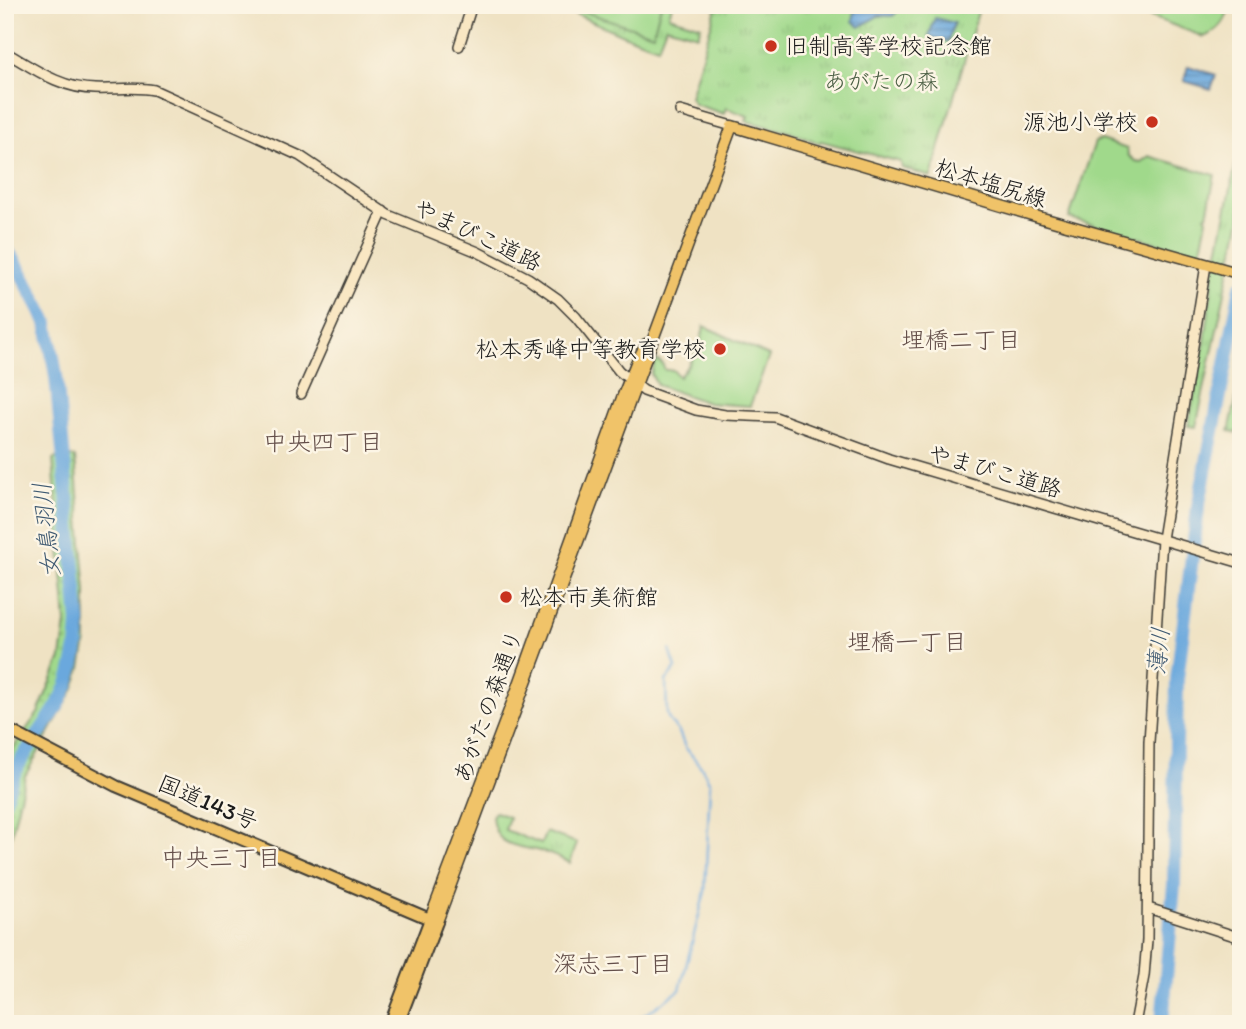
<svg xmlns="http://www.w3.org/2000/svg" width="1246" height="1029" font-family="Itim,'Klee One',sans-serif">
<style>
.grass{fill:url(#grass-dots);stroke:#5e7a54;stroke-width:2}
.park{fill:url(#park-tufts);stroke:#5e7a54;stroke-width:2}
.garden{fill:#a0d98b;stroke:#5e7a54;stroke-width:2}
.water{fill:url(#water-rules);stroke:#44627c;stroke-width:2}
.lines{fill:none;stroke-linecap:round;stroke-linejoin:round}
.stream{stroke:#6ba8dd;stroke-width:2.5}
.river{stroke:#6ba8dd;stroke-width:14}
.secondary-casing{stroke:#3c3a35;stroke-width:12}
.primary-casing{stroke:#3c3a35;stroke-width:13}
.highway-casing{stroke:#3c3a35;stroke-width:14}
.secondary{stroke:#f9e7c3;stroke-width:9}
.primary{stroke:#f0c369;stroke-width:10}
.highway{stroke:#f0c369;stroke-width:10}
.poi-dot{fill:#c8321e;stroke:#fcf5e5;stroke-width:2.5}
.labels{text-anchor:middle;dominant-baseline:central;stroke-width:5;stroke-linejoin:round;paint-order:stroke}
.poi-label{font-size:23px;fill:#1c1c1c;stroke:#fcf5e5;text-anchor:start}
.park-label{font-size:23px;fill:#4a5e43;stroke:#fcf5e5}
.street-label{font-size:23px;fill:#1c1c1c;stroke:#fcf5e5}
.neighbourhood-label{font-size:24px;fill:#644f4a;stroke:#fcf5e5}
.water-label{font-size:24px;font-style:italic;fill:#405b73;stroke:#fcf5e5}
</style>
<defs>
<pattern id="grass-dots" width="8" height="8" patternUnits="userSpaceOnUse" patternTransform="scale(1.75)"><rect width="8" height="8" fill="#a0d98b"/><path d="M2 2h.1M6 6h.1" fill="none" stroke="#89ba77" stroke-width="1.8" stroke-linecap="round"/></pattern>
<pattern id="park-tufts" width="24" height="20" patternUnits="userSpaceOnUse" patternTransform="scale(1.75)"><rect width="24" height="20" fill="#a0d98b"/><path d="M3 7l-1-3M5 7V3M7 7l1-3M15 17l-1-3M17 17v-4M19 17l1-3" fill="none" stroke="#89ba77"/></pattern>
<pattern id="water-rules" width="6" height="5" patternUnits="userSpaceOnUse" patternTransform="scale(1.75)"><rect width="6" height="5" fill="#6ba8dd"/><path d="M0 2.5h6" fill="none" stroke="#5788b2"/></pattern>
</defs>
<rect width="100%" height="100%" fill="#fcf5e5"/>
<filter id="ink" filterUnits="userSpaceOnUse"><feTurbulence type="fractalNoise" baseFrequency=".0143" numOctaves="2"/><feDisplacementMap in="SourceGraphic" scale="14" xChannelSelector="R" yChannelSelector="G"/><feConvolveMatrix kernelMatrix="1 2 1 2 8 2 1 2 1" color-interpolation-filters="sRGB"/></filter>
<filter id="wash" filterUnits="userSpaceOnUse"><feTurbulence type="fractalNoise" baseFrequency=".00686" numOctaves="4" result="noise"/><feDisplacementMap in="SourceGraphic" scale="28" xChannelSelector="R" yChannelSelector="G"/><feGaussianBlur stdDeviation="1.57" result="paint"/><feColorMatrix in="noise" values="0 0 0 0 0 0 0 0 0 0 0 0 0 0 0 0 0 1.4 0 .05"/><feComposite in="paint" operator="in"/></filter>
<g filter="url(#wash)">
<rect width="100%" height="100%" fill="#efe2c3"/>
<path class="grass" d="M62 457 77 635C74 659 69 682 56 703 39 730 13 751 5 783V768L15 745 38 713 61 658 66 623 53 459Z
M75 457 86 592V642L81 668 73 690 25 776 5 862V815L18 769 32 752 60 707 71 682 79 656V604L66 458Z"/>
<path class="park" d="M555 5H672L669 16 701 26 698 35 666 26 658 47 623 35Z
M717 5H980L931 177 902 168 901 162 821 141 819 143 797 134 746 121 748 116 726 108 724 114 694 104 690 97Z
M1241 138V218L1196 427 1188 426 1205 340 1214 272Z
M1241 378V422L1238 433 1229 431Z
M495 812 509 817 505 830 541 844 546 832 577 843 570 863C561 859 552 854 543 852 519 845 494 849 492 816Z"/>
<path class="garden" d="M576 5H661L653 34 578 10Z
M1120 5H1230C1226 22 1220 30 1204 37Z
M1101 140 1127 149 1128 155 1135 161 1141 162 1149 156 1215 175 1207 215 1205 216 1207 219 1200 255 1069 218 1095 142Z
M704 326 769 356 750 406 708 403 657 385 651 374 656 360 662 363 665 370H673L679 377C692 361 701 346 704 326Z"/>
<path class="water" d="M849 5H898V11L893 16H878L860 27 853 21 855 11Z
M935 18 954 23 948 42 929 36Z
M1188 66 1216 75 1211 89 1184 81Z"/>
<g class="lines">
<path class="stream" d="M628 1024 646 1014 680 990 705 891 710 783 702 768 685 747 679 732 669 720 667 714 666 681 676 668 670 650"/>
<path class="river" d="M5 248 16 263 47 322 56 376 79 621C78 652 73 678 58 705 38 738 14 761 5 800
M1162 1024 1174 885 1177 679 1198 508 1241 287"/>
</g>
</g>
<g filter="url(#ink)">
<g class="lines">
<defs>
<path id="secondary" d="M459 46 472 5
M5 52C33 68 61 89 95 89 115 90 134 86 154 90L300 156 388 215 478 252 528 278 558 299 576 317 619 371 644 391 696 410 725 415 775 417 889 459 1241 563
M680 111 732 126
M301 394 383 211
M1148 908 1241 938
M1135 1024 1144 976 1147 940 1149 742 1162 539 1206 265"/>
<path id="primary" d="M430 919 518 687 622 398 636 363 646 344
M437 922 732 126 1042 218 1241 274"/>
<path id="highway" d="M5 728 116 786 437 922 398 1024
M390 1024 430 919"/>
</defs>
<use href="#secondary" class="secondary-casing"/>
<use href="#primary" class="primary-casing"/>
<use href="#highway" class="highway-casing"/>
<use href="#secondary" class="secondary"/>
<use href="#primary" class="primary"/>
<use href="#highway" class="highway"/>
</g>
</g>
<g class="poi-dot">
<circle cx="771" cy="46" r="7"/>
<circle cx="1152" cy="122" r="7"/>
<circle cx="720" cy="349" r="7"/>
<circle cx="506" cy="597" r="7"/>
</g>
<g class="labels">
<g class="poi-label">
<text x="785" y="46">旧制高等学校記念館</text>
<text x="1138" y="122" text-anchor="end">源池小学校</text>
<text x="706" y="349" text-anchor="end">松本秀峰中等教育学校</text>
<text x="520" y="597">松本市美術館</text>
</g>
<g class="park-label">
<text x="881" y="81">あがたの森</text>
</g>
<g class="street-label">
<text transform="translate(991 183) rotate(17)">松本塩尻線</text>
<text transform="translate(478 235) rotate(25)">やまびこ道路</text>
<text transform="translate(995 471) rotate(16)">やまびこ道路</text>
<text transform="translate(488 706) rotate(-70)">あがたの森通り</text>
<text transform="translate(208 802) rotate(23)">国道143号</text>
</g>
<g class="neighbourhood-label">
<text x="961" y="339">埋橋二丁目</text>
<text x="323" y="441">中央四丁目</text>
<text x="907" y="641">埋橋一丁目</text>
<text x="221" y="857">中央三丁目</text>
<text x="613" y="963">深志三丁目</text>
</g>
<g class="water-label">
<text transform="translate(46 530) rotate(-96)">女鳥羽川</text>
<text transform="translate(1158 651) rotate(-84)">薄川</text>
</g>
</g>
<rect width="1246" height="1029" fill="none" stroke="#fcf5e5" stroke-width="28"/>
</svg>
